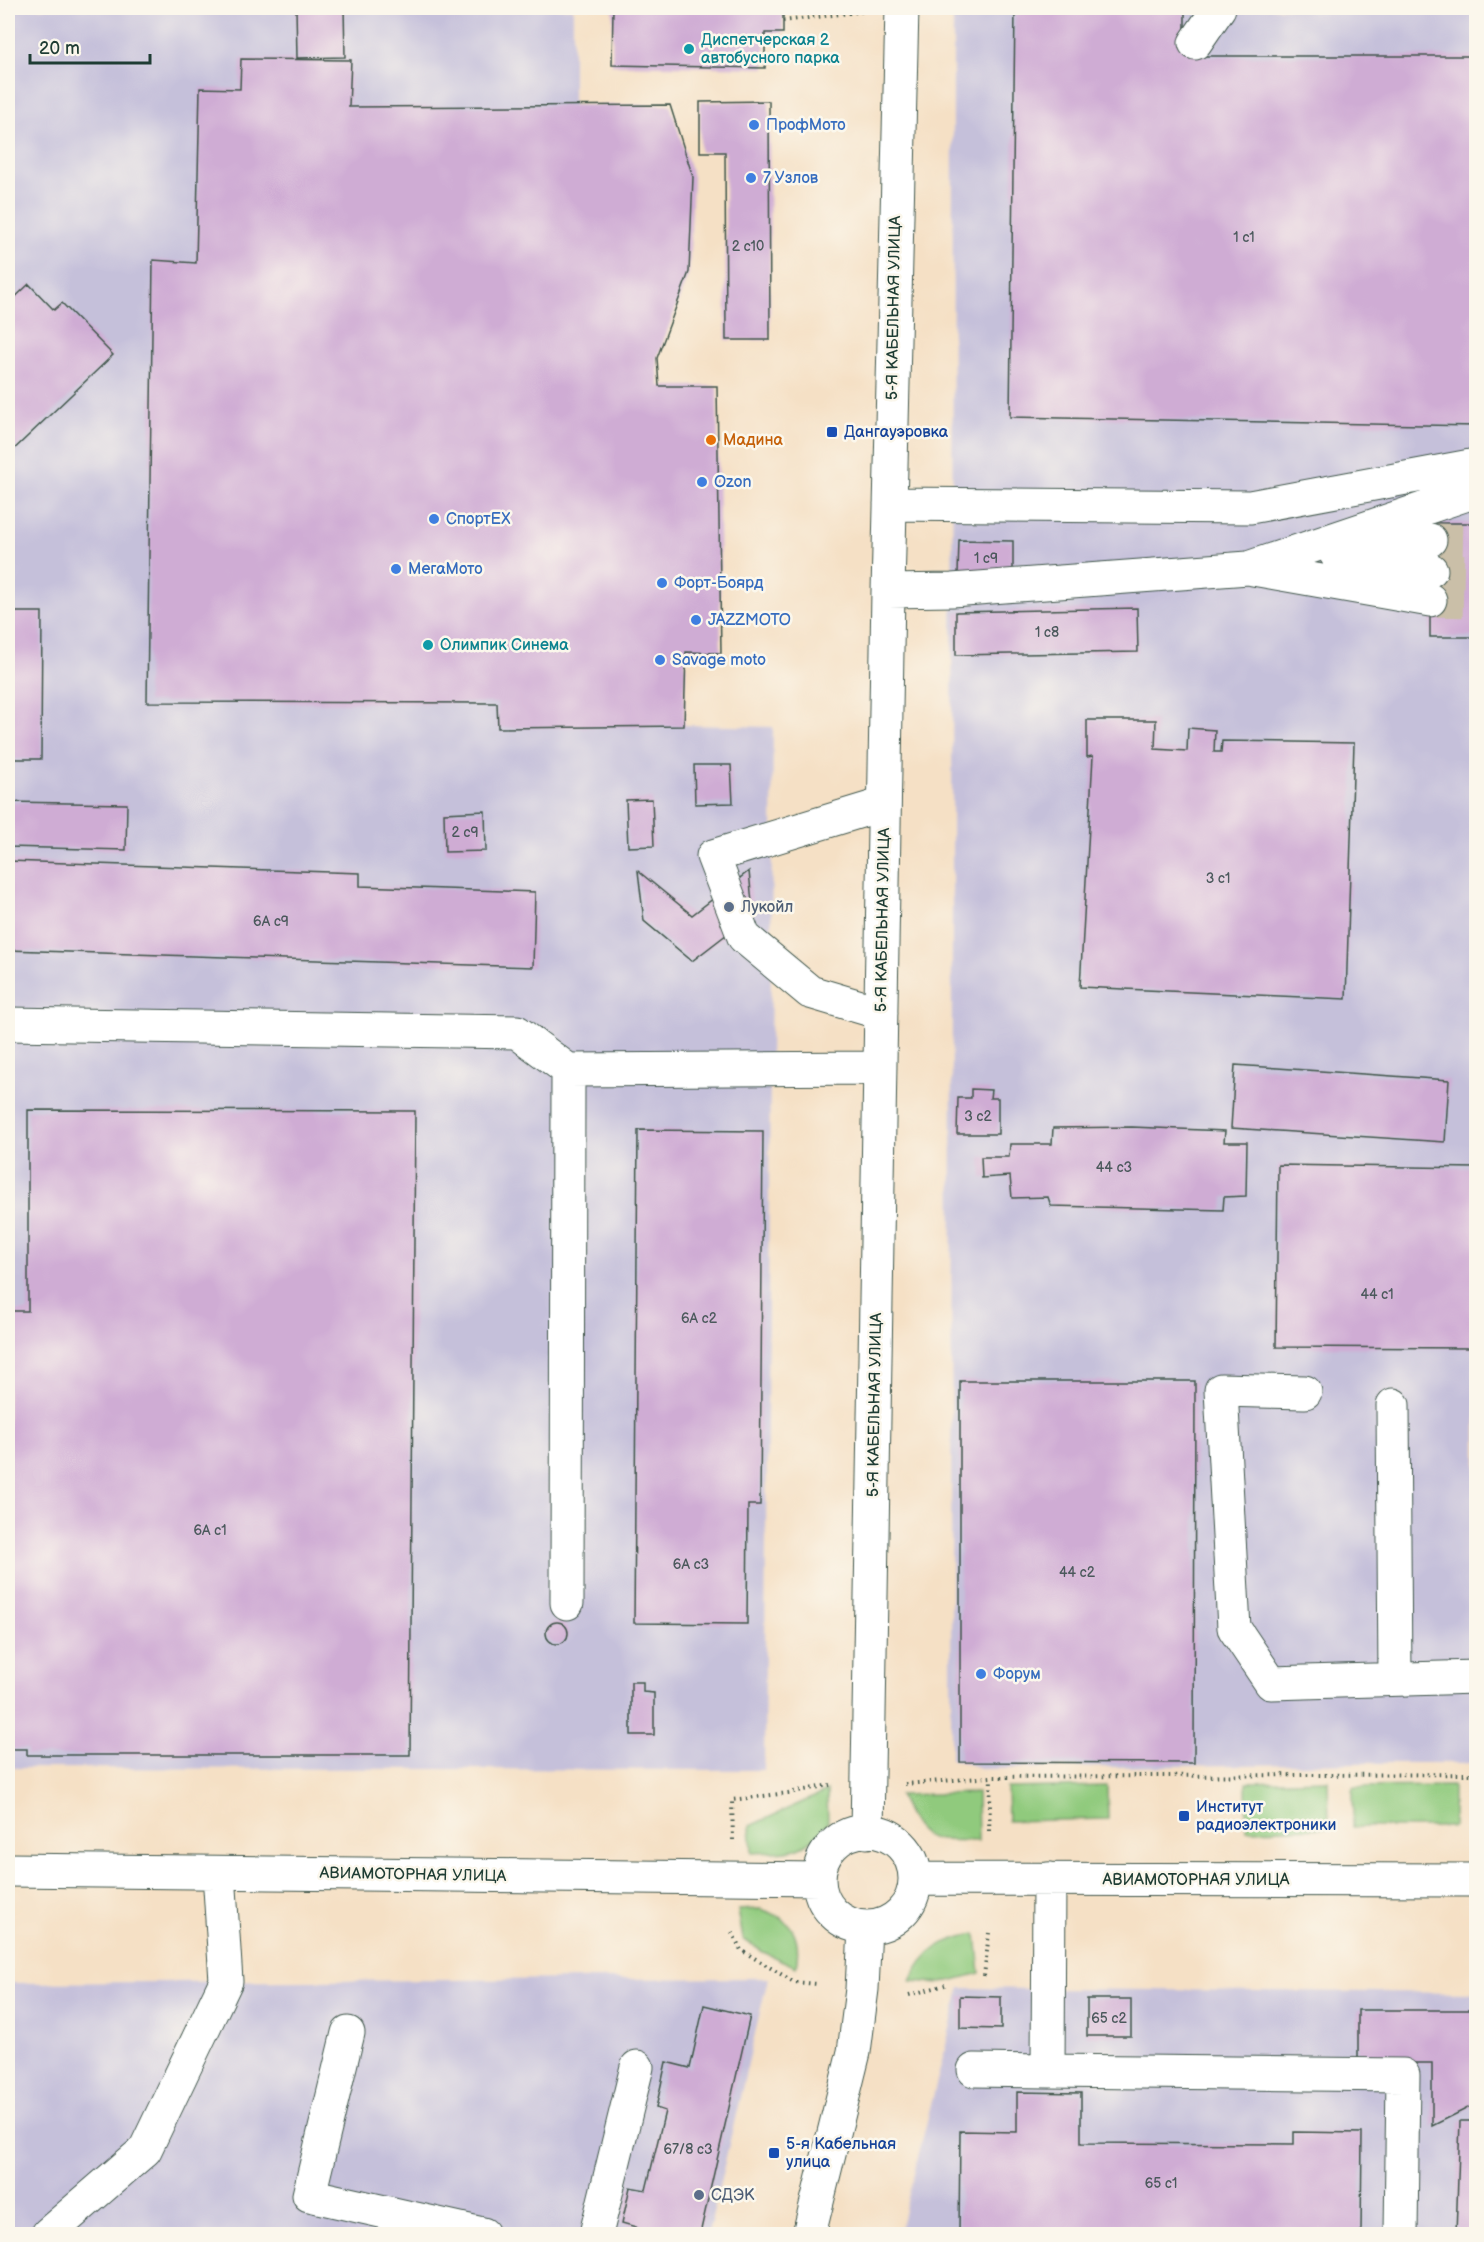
<svg xmlns="http://www.w3.org/2000/svg" width="1484" height="2242" font-family="'Balsamiq Sans',sans-serif">
<style>
.industrial{fill:#c5c0da}
.green{fill:#90ca7d;stroke:#588458;stroke-width:1.5}
.building{fill:#cfacd4}
.lines{fill:none;stroke-linecap:round;stroke-linejoin:round}
.minor-tunnel{stroke:#cabfa8;stroke-width:33;stroke-dasharray:33 16;stroke-linecap:butt}
.minor-casing{stroke:#3f554a;stroke-width:35}
.path{stroke:#3f554a;stroke-width:4;stroke-dasharray:1.5 4.5;stroke-linecap:butt}
.minor{stroke:#fff;stroke-width:33}
.culture-dot{fill:#0f9aa8;stroke:#fbf7ec;stroke-width:2}
.shop-dot{fill:#3f7fe0;stroke:#fbf7ec;stroke-width:2}
.transit-dot{fill:#1a4fb4;stroke:#fbf7ec;stroke-width:2}
.food-dot{fill:#e8710a;stroke:#fbf7ec;stroke-width:2}
.service-dot{fill:#5c6f8a;stroke:#fbf7ec;stroke-width:2}
.labels{text-anchor:middle;dominant-baseline:central;stroke-width:5;stroke-linejoin:round;paint-order:stroke}
.number-label{font-size:14px;fill:#4b595c}
.culture-label{font-size:16px;fill:#0d838f;stroke:#fbf7ec;text-anchor:start}
.shop-label{font-size:16px;fill:#366cbe;stroke:#fbf7ec;text-anchor:start}
.street-label{font-size:16px;fill:#1f3d34;stroke:#fbf7ec}
.transit-label{font-size:16px;fill:#164399;stroke:#fbf7ec;text-anchor:start}
.food-label{font-size:16px;fill:#c56008;stroke:#fbf7ec;text-anchor:start}
.service-label{font-size:16px;fill:#4e5e75;stroke:#fbf7ec;text-anchor:start}
</style>
<rect width="100%" height="100%" fill="#fbf7ec"/>
<filter id="ink" filterUnits="userSpaceOnUse"><feTurbulence type="fractalNoise" baseFrequency=".0167" numOctaves="2"/><feDisplacementMap in="SourceGraphic" scale="12" xChannelSelector="R" yChannelSelector="G"/><feConvolveMatrix kernelMatrix="1 2 1 2 8 2 1 2 1" color-interpolation-filters="sRGB"/></filter>
<filter id="wash" filterUnits="userSpaceOnUse"><feTurbulence type="fractalNoise" baseFrequency=".008" numOctaves="4" result="noise"/><feDisplacementMap in="SourceGraphic" scale="24" xChannelSelector="R" yChannelSelector="G"/><feGaussianBlur stdDeviation="1.35" result="paint"/><feColorMatrix in="noise" values="0 0 0 0 0 0 0 0 0 0 0 0 0 0 0 0 0 1.4 0 .05"/><feComposite in="paint" operator="in"/></filter>
<g filter="url(#wash)">
<rect width="100%" height="100%" fill="#f5e0c5"/>
<path class="industrial" d="M8 8H573V105H670L693 177 689 272 657 358 659 386 721 653H686L684 725 773 727 764 1770 8 1768Z
M953 8H1476V1763H1362L984 1769 951 1759Z
M768 1978 708 2234H8V1983Z
M960 1988 1476 1993V2234H899Z"/>
<path class="green" d="M1328 1780 1329 1828 1247 1830 1246 1782Z
M1107 1786 1108 1819 1008 1821 1007 1788Z
M1453 1786V1827H1353V1787Z
M827 1791 828 1823C804 1855 789 1851 752 1853L750 1826Z
M977 1793 978 1841C925 1839 922 1846 899 1795Z
M760 1909C792 1918 802 1935 796 1967L763 1952 743 1939 738 1910Z
M976 1934 980 1973 942 1983 911 1981C924 1950 944 1939 976 1934Z"/>
<g id="blocks">
<path class="building" d="M296 8H344L345 57 297 58Z
M613 8H766V13H783V33H765V68L612 65Z
M1015 8H1185V29L1205 56H1476V426L1010 417Z
M241 59 351 60 349 107 670 105 693 177 689 272 657 358 659 386H717L721 653 686 652 684 726 498 728 497 703 147 702 153 260 196 263 200 88 240 89Z
M769 101 770 340H726L725 152H700V102Z
M29 284 54 310 62 303 113 355 8 455V304Z
M1430 523H1476V637H1430Z
M959 540 1013 541V576L958 575Z
M1137 608 1138 652 956 655V612Z
M8 612H42L41 759H8Z
M1087 720H1156L1155 749 1187 751 1188 728 1215 730 1214 752H1221L1222 741 1354 743 1346 999 1080 987 1093 756 1087 757Z
M694 765H731L733 803 695 804Z
M652 799 654 846 628 847 626 800Z
M8 802 127 804 126 850 8 847Z
M485 811 486 851 445 852 444 813Z
M8 861 360 873V886L535 892 533 967 8 950Z
M638 871 692 915 749 871 753 914 692 961 644 921Z
M1235 1065 1449 1080 1445 1142 1231 1128Z
M971 1089 991 1090 990 1098H998V1134H957L958 1098H971Z
M28 1110 415 1111 410 1755H27V1749H8V1311H28Z
M1132 1127 1225 1131 1224 1142H1247L1246 1196 1224 1197 1223 1210 1051 1206 1048 1197 1012 1198 1010 1176 982 1178 981 1157H1009L1010 1144H1052L1053 1128Z
M638 1130 763 1131 760 1505H748L747 1624 634 1623Z
M1278 1165 1476 1168V1348L1276 1347Z
M960 1381H1195L1194 1763 960 1762Z
M546 1633a11 11 0 1 1 22 0a11 11 0 1 1-22 0Z
M631 1682H643V1692L654 1693V1735H631Z
M960 1996 1001 1997V2029L960 2028Z
M1087 1999H1131V2036H1087Z
M704 2005 750 2016 700 2234H634L636 2227 622 2223 630 2187 646 2190 665 2111 656 2108 666 2062 690 2068Z
M1358 2010H1476V2104L1432 2126V2063H1358Z
M1017 2092 1081 2093V2143L1294 2144V2132L1362 2133 1361 2234H959L960 2131 1017 2132Z
M1460 2121H1476V2234H1456Z"/>
</g>
</g>
<g filter="url(#ink)">
<use href="#blocks" fill-opacity="0" stroke="#3f554a" stroke-width="1.5"/>
<g class="lines">
<path class="minor-tunnel" d="M1430 540 1476 541
M1431 570 1476 571
M1430 600 1476 601"/>
<defs>
<path id="minor" d="M1195 43 1219 8
M890 504 1250 507 1476 465
M1336 554 1430 540
M1253 569 1430 600
M1346 569 1431 570
M888 591 952 590 1248 568 1476 491
M881 1013 810 992 744 937 713 856 884 804
M8 1024 517 1032 568 1070
M1305 1392 1221 1390 1234 1628 1271 1683 1476 1677
M1393 1405 1395 1678
M567 1603 568 1070 880 1068
M819 1879a48 48 0 1 1 96 0a48 48 0 1 1-96 0Z
M867 1832 888 591 902 8
M8 1870 819 1879
M915 1879 1476 1880
M1049 1879 1048 2071 1403 2075 1401 2234
M348 2033 309 2195 483 2234
M974 2070 1048 2071
M48 2234 145 2150 204 2027 226 1981 219 1873
M596 2234 637 2067
M809 2234 854 2052 862 1989 865 1928"/>
</defs>
<use href="#minor" class="minor-casing"/>
<path class="path" d="M783 21 866 11
M905 1784 991 1777 1476 1774
M989 1831 991 1778
M733 1840 732 1800 788 1793 830 1785
M732 1932 741 1950 794 1982 818 1984
M984 1976 989 1933
M909 1995 945 1985"/>
<use href="#minor" class="minor"/>
</g>
</g>
<g class="culture-dot">
<circle cx="689" cy="49" r="6"/>
<circle cx="428" cy="645" r="6"/>
</g>
<g class="shop-dot">
<circle cx="754" cy="125" r="6"/>
<circle cx="751" cy="178" r="6"/>
<circle cx="702" cy="482" r="6"/>
<circle cx="434" cy="519" r="6"/>
<circle cx="396" cy="569" r="6"/>
<circle cx="662" cy="583" r="6"/>
<circle cx="696" cy="620" r="6"/>
<circle cx="660" cy="660" r="6"/>
<circle cx="981" cy="1674" r="6"/>
</g>
<g class="transit-dot">
<rect x="826" y="426" width="12" height="12" rx="3"/>
<rect x="1178" y="1810" width="12" height="12" rx="3"/>
<rect x="768" y="2147" width="12" height="12" rx="3"/>
</g>
<circle class="food-dot" cx="711" cy="440" r="6"/>
<g class="service-dot">
<circle cx="729" cy="907" r="6"/>
<circle cx="699" cy="2195" r="6"/>
</g>
<g class="labels">
<g class="number-label">
<text x="1244" y="237">1 с1</text>
<text x="748" y="246">2 с10</text>
<text x="986" y="558">1 с9</text>
<text x="1047" y="632">1 с8</text>
<text x="465" y="832">2 с9</text>
<text x="1218" y="878">3 с1</text>
<text x="271" y="921">6А с9</text>
<text x="978" y="1116">3 с2</text>
<text x="1114" y="1167">44 с3</text>
<text x="1377" y="1294">44 с1</text>
<text x="699" y="1318">6А с2</text>
<text x="210" y="1530">6А с1</text>
<text x="691" y="1564">6А с3</text>
<text x="1077" y="1572">44 с2</text>
<text x="1109" y="2018">65 с2</text>
<text x="688" y="2149">67/8 с3</text>
<text x="1161" y="2183">65 с1</text>
</g>
<g class="culture-label">
<text x="701" y="40">Диспетчерская 2<tspan x="701" dy="18">автобусного парка</tspan></text>
<text x="440" y="645">Олимпик Синема</text>
</g>
<g class="shop-label">
<text x="766" y="125">ПрофМото</text>
<text x="763" y="178">7 Узлов</text>
<text x="714" y="482">Ozon</text>
<text x="446" y="519">СпортEX</text>
<text x="408" y="569">МегаМото</text>
<text x="674" y="583">Форт-Боярд</text>
<text x="708" y="620">JAZZMOTO</text>
<text x="672" y="660">Savage moto</text>
<text x="993" y="1674">Форум</text>
</g>
<g class="street-label">
<text transform="translate(894 308) rotate(-89)">5-Я КАБЕЛЬНАЯ УЛИЦА</text>
<text transform="translate(883 920) rotate(-89)">5-Я КАБЕЛЬНАЯ УЛИЦА</text>
<text transform="translate(875 1405) rotate(-89)">5-Я КАБЕЛЬНАЯ УЛИЦА</text>
<text transform="translate(413 1875) rotate(1)">АВИАМОТОРНАЯ УЛИЦА</text>
<text x="1196" y="1880">АВИАМОТОРНАЯ УЛИЦА</text>
</g>
<g class="transit-label">
<text x="844" y="432">Дангауэровка</text>
<text x="1196" y="1807">Институт<tspan x="1196" dy="18">радиоэлектроники</tspan></text>
<text x="786" y="2144">5-я Кабельная<tspan x="786" dy="18">улица</tspan></text>
</g>
<g class="food-label">
<text x="723" y="440">Мадина</text>
</g>
<g class="service-label">
<text x="741" y="907">Лукойл</text>
<text x="711" y="2195">СДЭК</text>
</g>
</g>
<rect width="1484" height="2242" fill="none" stroke="#fbf7ec" stroke-width="30"/>
<path d="M30 54v9h120v-9" fill="none" stroke="#1f3d34" stroke-width="3"/>
<text x="39" y="54" font-size="18" fill="#1f3d34" stroke="#fbf7ec" stroke-width="4.5" paint-order="stroke">20 m</text>
</svg>
